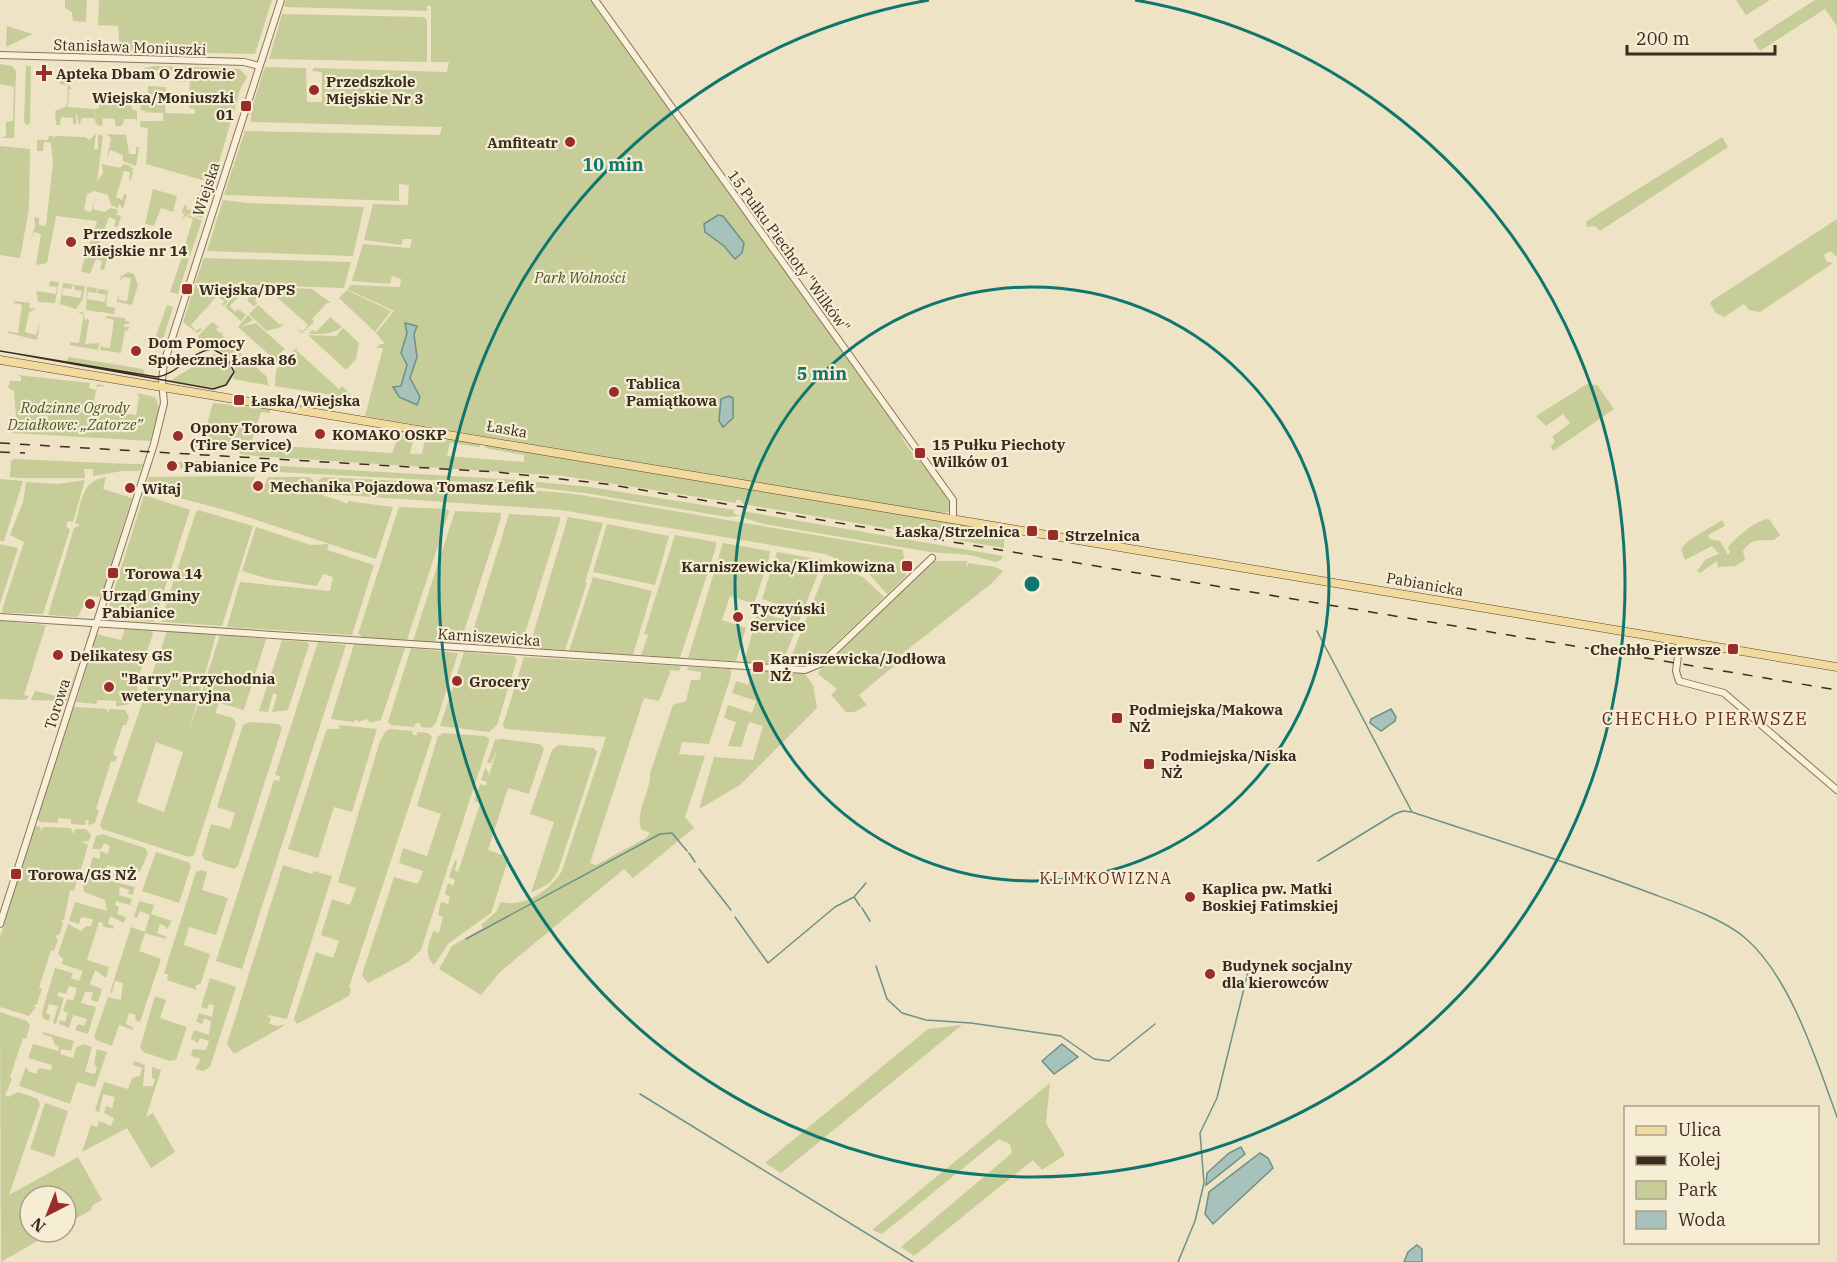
<svg xmlns="http://www.w3.org/2000/svg" width="1837" height="1262" font-family="'IBM Plex Serif',serif">
<style>
.green{fill:#c6cd99;fill-rule:evenodd}
.water{fill:#a7c2bb;stroke:#6d9189;stroke-width:1.5}
.lines{fill:none;stroke-linecap:round;stroke-linejoin:round}
.stream{stroke:#6d9189;stroke-width:1.5}
.minor-casing{stroke:#8a755b;stroke-width:8}
.major-casing{stroke:#58432f;stroke-width:9}
.minor{stroke:#f9f0d9;stroke-width:6}
.major{stroke:#f2d99d;stroke-width:8}
.tram{stroke:#3a2d1f;stroke-width:1.5}
.rail{stroke:#3a2d1f;stroke-width:1.5;stroke-dasharray:10 10;stroke-linecap:butt}
.ring{fill:none;stroke:#0f766e;stroke-width:3}
.poi-dot{fill:#9a2c2a;stroke:#f6edd5;stroke-width:2}
.labels{text-anchor:middle;dominant-baseline:central;stroke-width:4.5;stroke-linejoin:round;paint-order:stroke}
.street-label{font-size:15px;fill:#3a2d1f;stroke:#f6edd5}
.poi-label{font-size:15px;font-weight:bold;fill:#3a2d1f;stroke:#f6edd5;text-anchor:start}
.park-label{font-size:15px;font-style:italic;fill:#495725;stroke:#f6edd5}
.neighbourhood-label{font-size:16px;letter-spacing:1.5px;fill:#682f1e;stroke:#f6edd5}
.quarter-label{font-size:18px;letter-spacing:1.5px;fill:#682f1e;stroke:#f6edd5}
.centre{fill:#0f766e;stroke:#f6edd5;stroke-width:3}
.ring-label{font-size:18px;text-anchor:middle;font-weight:bold;fill:#0f766e;stroke:#f6edd5;stroke-width:4.5;stroke-linejoin:round;paint-order:stroke}
</style>
<rect width="100%" height="100%" fill="#efe3c5"/>
<path class="green" d="M65 0H87L86 22 73 21 72 12 65 8Z
M99 0H272L255 54 120 51 118 26 98 25Z
M286 0H591L898 427C906 459 945 475 952 509L949 512 940 513 365 416 383 348H376L380 344H385L376 333 394 311 347 289 352 285 400 287 401 279 392 276 390 284 352 281 363 244 410 248 412 239H403L401 245 364 240 373 204 408 205 409 185 399 184V201L224 195 245 131 440 135 442 127 251 122V110L265 67 306 68 307 102H322V72L312 71 314 68 447 72 449 62H431V6H427V11L286 7 284 6Z
M1736 0H1770L1746 15Z
M1815 0H1837V26L1825 9 1760 51 1753 40Z
M282 14 424 17 427 20V62L269 59Z
M7 26 33 34 6 47Z
M0 64 12 66 16 71 14 138H0L6 136V122L13 121 14 87 0 84Z
M26 65 31 67 30 123 27 125 24 122Z
M155 66 189 67 188 72 184 73 187 82 175 81 181 79 180 71 146 70 145 78 150 81 145 80 144 68Z
M190 67 240 69 247 77 240 90 213 183 146 164 148 130 147 128 140 127V121H163V113L140 112 149 111 140 110 141 103H148V86L166 87 165 113 195 114V109L189 108Z
M60 80H65L72 89H69L68 107 93 109 96 118 94 109 99 108V95H111L117 100 122 95 129 96 132 109 137 111V123L136 119H124L122 126H115V119L103 118 102 126 97 125 94 118H82L79 125 76 112V124H73V118L61 117 60 125H56L55 111 67 106 68 85 60 84Z
M96 134 94 149H98V134L103 136 97 182 103 173 102 164 120 168 124 164 135 167 128 166 134 169 131 171 133 172 131 180 129 179 130 172 124 171 116 197 122 200 124 194 127 195 123 209 120 205H118V208L111 205 108 195 94 191 87 194 84 210 91 212 96 195 93 209 104 212 111 208 118 210 117 214 112 213 121 216 118 227 114 226 116 220 109 217 97 249 89 247 97 221 56 216 47 263 36 265 41 234 34 232 31 240 35 225 34 217 39 218V225L46 226 53 162 51 143 44 142 43 151H37V140H48L49 136H53V139L55 136 85 137 89 140Z
M107 134 126 135 129 154H136V147H139L136 166 123 161V155L110 150 106 162 111 138Z
M1722 137 1728 147 1600 231 1595 226 1587 227 1586 222 1601 212Z
M0 146 30 149 29 209 20 258 0 255Z
M201 188 211 191 202 218 182 213 184 205 187 206 186 209 194 211Z
M153 189 177 196 173 212 161 208 154 226 145 224Z
M223 200 248 203 364 207 353 256 207 251Z
M184 214 202 220 190 256 172 250 174 245 176 246V250L183 251 193 219 186 216 183 219Z
M1837 219V257L1830 251 1824 255 1826 261 1833 263 1760 312 1749 310 1744 304 1724 317 1716 313 1710 303 1713 300Z
M109 250 104 270 100 269 102 261 96 259 90 274 81 271 87 251 105 255Z
M182 257 189 259 178 294 170 292Z
M204 258 351 262 344 288 195 283Z
M128 272 134 274 138 285 132 305 117 302 118 294 119 300 127 301 131 278 123 277 120 282 121 276Z
M50 281 59 282 55 303 38 302 36 291 56 294 57 287 49 286Z
M63 283 73 284 72 289 63 288 62 295 80 298 82 291 75 290 74 285 85 286 83 299 76 309 60 304Z
M195 285H209L228 301 224 306 222 304 224 301 217 296 191 325 196 331 200 328 202 330 197 333 183 322Z
M211 285 244 286V287L228 299Z
M87 287 97 288 96 293 88 292 87 299 105 302 106 295 97 293 98 289 108 290 106 306 115 308 114 314 86 310Z
M274 287 312 289 331 303H327L312 319 314 322 302 333 298 330 303 331 308 325 272 293 268 294Z
M245 289 257 298 255 300 257 303 254 307 247 300 250 296 244 291 230 306 235 312 238 309 246 315 241 321 225 307 230 300Z
M347 290 391 311 375 332 339 298Z
M15 301 30 303 29 308 36 309 29 312 25 332 36 335 40 322 37 340 8 333 9 330 10 332 18 333 22 305 15 303 12 306Z
M167 305 173 307 161 346 144 339H155Z
M258 305 280 325 285 323 281 327 267 331 249 314Z
M76 311 84 313 85 321 88 318 89 321 85 344 99 343 98 350 70 345V342L79 343 84 315Z
M248 315 253 320 240 327 256 323 285 349 279 354 282 357 272 368 266 365 270 366 275 360 238 327Z
M107 316 125 318V321L130 322 129 324H124V327H129L128 331 125 330 121 353 100 350 101 345 102 347 110 348 114 320 107 318 104 321Z
M330 317 342 327C331 335 322 334 309 334L312 330 316 332Z
M212 322 219 327 216 329 220 333 224 332 222 335 225 338 197 347 199 335Z
M343 328 359 343 356 359 346 370 308 335 336 336Z
M229 336 227 341 267 377 268 384 271 386 233 379 235 368 231 358 218 349Z
M298 346 296 350 339 389 342 386 351 395 350 406 337 396 275 386 276 370Z
M213 354 224 356C235 365 235 377 224 386L213 388 170 381Z
M69 357 143 369 145 374 66 361Z
M17 375 90 383 89 388 96 390 97 384 107 386 97 387 94 401 110 411 136 415 139 397 137 393 155 397C163 410 155 427 150 441L12 433V418L16 417 14 391 8 388 10 381H21V377Z
M1587 384 1597 385 1614 409 1553 451 1551 447 1555 441 1552 437 1570 423 1563 414 1546 426 1536 416Z
M213 403 270 409V413L261 412 251 444 392 453 399 435 393 434 394 429 421 433 420 438 414 437 410 454H422L426 434 443 437V441L446 442 447 437 480 444V447L450 443 447 456 524 462V455L485 448 486 445 953 523 997 533 1004 538V548L743 504 741 500H736V503L564 476 256 456 240 454 239 450 195 447 197 441H202Z
M14 459 130 464H143L140 471H122L93 476V469H84L85 478H19L10 477 11 461Z
M197 461 235 463 208 468 194 467 190 464 180 469V464L167 463Z
M265 465 518 480 590 487 734 510V514L741 516 742 511 1003 556 1001 560 996 562 970 555 930 552 764 524 738 516 727 517 585 493 506 484 277 472V468Z
M227 476 255 477 253 482 265 485 268 477H309L313 480C320 502 330 494 347 504L348 501 393 507 376 559 229 511 145 489 149 477Z
M106 477 103 489 132 498 101 597 88 596 78 617 48 615 74 528 80 525 75 523C82 502 81 481 106 477Z
M323 477 461 484 575 494 903 550 906 576 887 594 866 571 825 554 561 510 328 494 318 481Z
M0 479 23 481 4 541H0Z
M85 480 73 522 68 521 66 526 70 530 43 614 3 613 2 610 24 542 10 535 23 502 26 482 58 484Z
M144 495 190 510 154 622 105 619Z
M399 507 447 509 449 512 407 640 362 637 358 633 360 628Z
M198 510 253 526 222 626 162 622 161 620 196 512Z
M455 511 501 513 500 521 460 644 413 641Z
M509 514 560 517V521L521 646 469 644Z
M568 517 603 523 585 582 587 583 565 650 529 648Z
M1769 519 1780 535 1774 540C1759 541 1752 537 1743 551L1745 560 1735 566 1718 567 1717 561 1700 573 1697 571 1706 559 1719 554 1712 546 1685 560 1681 549 1688 541 1722 520 1725 526 1708 535 1709 539 1720 541 1728 555 1730 552 1728 547C1737 537 1755 520 1769 519Z
M607 524 669 536 655 585 593 572Z
M256 527 311 545 329 544 327 550 374 565 352 635 227 627 240 582 330 591 333 577 323 574 317 586 269 579 242 571Z
M675 535 716 542V547L680 658 641 655 648 635 644 634Z
M723 543 770 551 769 558 754 604 730 596 722 620 746 628 736 661 688 658Z
M0 544 18 548 0 604Z
M777 552 822 560 821 566 782 664 744 662 758 612 782 619 786 607 762 599Z
M934 561H967L966 567 969 563 995 567 1003 571 992 583 892 662 894 666 859 695 867 705 854 712H846L831 695 837 689 818 674 819 671Z
M829 562 863 577 884 597 823 656 820 655 818 661 805 666 791 665V657Z
M593 577 652 591 633 655 569 651Z
M0 621 46 625 24 695 29 696 26 700 0 699Z
M125 629 151 631 153 634 136 684C143 701 130 706 116 706V701L98 700 96 704 76 702 97 634 121 640Z
M167 631 216 635 187 738 220 635 266 639 244 710 219 703 215 713 233 718 236 724 194 855 189 857 102 829 100 825ZM156 742 183 752 164 812 137 802Z
M282 640 307 642 309 645 288 710 272 712 277 695 273 693 268 712 259 711Z
M318 642 346 645 242 969 216 961 274 780 279 781 280 776 275 775Z
M354 644 405 648 381 720 370 723 367 719 358 722 357 719 353 722 331 719Z
M411 648 458 653 436 723 431 728 421 727 420 723H416L414 727 391 725 388 722Z
M464 652 514 656 517 660 497 725 489 732 440 726 453 687H456L460 676 457 674Z
M524 657 681 666 679 671 671 670 659 701 644 698 590 863 596 865 646 838 650 833 641 829C635 811 651 792 650 773L673 705 686 701 691 680H700L701 672 687 670 688 667 731 669V676L709 744 682 742 679 754 705 756 685 817 694 828 633 878 624 869 500 972 481 995 439 969 452 946 483 928 481 925 496 912 501 902C525 908 550 890 562 871L606 737 505 729 503 725Z
M80 660 67 701 31 700 35 691 66 698Z
M753 670 805 674 813 685 817 708 740 785 699 809 714 757 753 760 763 726 749 722 741 747 728 746 736 722 724 718 728 705 752 713 756 701 732 693 736 681 748 685Z
M76 707 107 709 108 713 110 709 125 710 129 717 126 725H123L113 754 117 757 115 762 111 761 96 809 99 810 95 823 88 825 89 820H86L85 825 71 824V819L58 818V823L41 822 37 819 73 708Z
M249 722 279 724 282 728 238 866 234 869 205 860 202 855 211 824 230 829 235 813 217 807 243 725Z
M339 725 377 729 352 812 334 807 318 858 288 849 326 731 328 729H339Z
M390 729 412 731 413 735H417V732L428 733 432 737 349 987 351 990 349 996 297 1024 294 1019 316 952 333 958 339 941 321 935 332 899 350 905 356 888 338 882 380 741 386 731Z
M443 733 484 736 489 738V741L421 950 408 962 368 983 362 976 364 968 394 877 418 884 423 871 399 863 403 848 427 856 441 814 417 806 438 736Z
M502 739 540 744 544 749 529 794 508 788 488 850 509 857 491 913 449 943 434 965C423 954 429 944 433 931L439 933 443 917 438 915 441 902 448 904 450 897 445 894 448 883 453 886 455 880 449 877 455 860 457 861 455 870 458 872 480 804 474 800 480 784 486 786 487 782 481 780 485 768 489 773 487 781 498 748 491 763H487L495 740Z
M558 745 594 748 597 752 558 871 550 883 531 893 554 822 530 814 552 750Z
M40 826 41 831 44 827 71 828 73 834 75 829H86L91 835 89 841 82 842 88 845 81 869H77L79 873 74 891 70 890 64 920 60 921 63 922 60 934 55 936 58 940 54 951 51 950 39 988 42 989 37 1004 33 1006 36 1007 29 1016 0 1007V937L34 827Z
M102 834 145 848 148 853 140 872 121 866 117 878 113 877 116 867 107 865 106 880 135 887 133 895 128 894 129 890 120 887 119 895 132 899 130 905 116 901 115 905 119 907 117 914 126 917 124 923 110 916 108 924 114 926 113 929 102 926 103 923 99 922 87 960 109 967 106 978 95 970 90 984 102 989 98 1002 91 1000 93 992H85L81 1003 96 1007 88 1034 75 1030 78 1024 84 1026 87 1019 73 1015 69 1028 59 1024 60 1020 65 1022 68 1013 63 1011 67 999 73 1001 77 988 69 986 66 994 59 992 57 996 64 998 56 1024 53 1023 58 1006 49 1004 46 1013 50 1015 49 1021 43 1018 42 1012 55 968 73 973 71 978 79 981 83 971 62 964 63 959 58 954 68 924 81 931 86 926H91L93 919 81 917 79 924 69 921 75 902 107 911 105 900 84 892 83 887 93 857 100 859V851L108 854 110 846 104 843 101 849H92L96 836Z
M156 852 188 862 191 866 179 903 142 891Z
M283 865 312 874 314 871 332 876 287 1019 268 1015V1017L271 1018 269 1024 279 1026 284 1024 282 1027 234 1054 227 1044Z
M202 870 207 872 202 890 228 898 216 935 189 927 184 945 210 954 201 983 195 986 197 990 167 980 168 975 164 973 196 872Z
M139 901 154 905 151 914 172 921 166 930 165 926 160 924 157 933 167 937 166 939 145 933 139 951 161 959 140 1022 135 1020 136 1015 129 1013 126 1024 133 1027V1030L119 1025 112 1046 96 1040 94 1037 108 997 121 1000 123 983 115 981 112 993 110 992 131 927 145 932 150 915 140 911 137 918 134 917Z
M210 978 236 987 210 1067 203 1071 195 1069 201 1059 191 1056 193 1049 206 1050 209 1041 200 1038 198 1043 191 1039 194 1030 209 1035 211 1021 204 1018 202 1024 196 1022 199 1013 212 1017 214 1005 209 1004 207 1009 201 1007Z
M155 996 166 1000 160 1018 187 1027 176 1060 170 1061 143 1052 140 1047Z
M0 1012 27 1021 30 1026 26 1039 23 1038 10 1077 12 1079 5 1095 8 1097 18 1092 38 1099 40 1104 9 1195 78 1157 102 1200 93 1205 91 1210 66 1224V1196H30V1232H53L1 1262Z
M962 1025 781 1173 765 1163 928 1029Z
M43 1032 74 1041 71 1051 61 1049 60 1054 73 1058 76 1048 83 1044 92 1047 85 1072 95 1074 97 1068 94 1063 97 1049 107 1052 95 1087 77 1082 70 1104 19 1086 26 1066 28 1071 36 1074 39 1068 51 1070 52 1065 28 1058 33 1044 58 1051 59 1046 55 1045 52 1037 42 1034Z
M134 1061 145 1065 143 1086H153L155 1079 152 1078V1067L161 1070 146 1117 153 1113 175 1152 151 1168 127 1128 82 1152 91 1125 97 1127 99 1121 111 1126 114 1118 104 1113 106 1106 112 1108 115 1097 103 1094 99 1112 95 1110 104 1082 128 1089 132 1078 140 1076 142 1068 133 1065Z
M1050 1083 1046 1123 1065 1155 1042 1170 1033 1160 914 1256 901 1247 1012 1153 1010 1144 999 1139 882 1234 872 1230Z
M45 1103 68 1111 54 1157 30 1149Z"/>
<path class="water" d="M718 215 723 216 744 243 742 253 735 259 724 246 705 232 704 224Z
M405 323 417 326 414 334 417 357 410 378 420 397 417 405 399 397 393 387 401 386 407 365 401 353 407 333Z
M729 396 733 398V418L723 427 719 421 721 399Z
M1391 709 1396 717 1395 721 1381 731 1370 723 1371 719Z
M1062 1044 1078 1057 1054 1074 1042 1061Z
M1241 1147 1245 1154 1206 1185 1207 1173 1229 1153Z
M1260 1153 1268 1158 1273 1168 1213 1224 1205 1214 1209 1192Z
M1417 1245 1422 1249V1262H1404L1408 1252Z"/>
<g class="lines">
<path class="stream" d="M1317 631 1412 812C1490 838 1568 862 1645 891 1674 902 1720 917 1744 937 1790 975 1817 1062 1837 1117
M689 853 695 862
M1318 861 1395 814 1403 811 1412 812
M699 869 731 910
M860 906 854 897 866 883
M862 908 870 921
M735 917 768 963 835 907 854 897
M466 939 660 834 672 833 687 851
M876 966 887 999 902 1013 926 1020 971 1023 1061 1036 1094 1059 1109 1061 1155 1024
M640 1094 913 1262
M1178 1262 1195 1221 1204 1183 1200 1133 1217 1098 1250 964"/>
<defs>
<path id="minor" d="M595 0 953 500V518
M0 55 244 62 259 66
M0 617 805 670 822 663 932 558
M1680 640 1676 671 1679 681 1724 693 1837 790
M0 924 154 444 164 403 162 380 164 363 281 0"/>
<path id="major" d="M0 360 1837 667"/>
</defs>
<use href="#minor" class="minor-casing"/>
<use href="#major" class="major-casing"/>
<use href="#minor" class="minor"/>
<use href="#major" class="major"/>
<path class="tram" d="M0 351 157 377C178 374 191 351 213 349L227 357 234 372 226 385 213 389 18 354"/>
<path class="rail" d="M0 443 496 472 606 484 1837 690
M0 452 25 453"/>
</g>
<g class="ring">
<circle cx="1032" cy="584" r="297"/>
<path d="M1135 0A593 593 0 1 1 929 0"/>
</g>
<g class="poi-dot">
<path d="M41 64h6v6h6v6h-6v6h-6v-6h-6v-6h6z"/>
<circle cx="314" cy="90" r="6"/>
<rect x="240" y="100" width="12" height="12" rx="3"/>
<circle cx="570" cy="142" r="6"/>
<circle cx="71" cy="242" r="6"/>
<rect x="181" y="283" width="12" height="12" rx="3"/>
<circle cx="136" cy="351" r="6"/>
<circle cx="614" cy="392" r="6"/>
<rect x="233" y="394" width="12" height="12" rx="3"/>
<circle cx="320" cy="434" r="6"/>
<circle cx="178" cy="436" r="6"/>
<rect x="914" y="447" width="12" height="12" rx="3"/>
<circle cx="172" cy="466" r="6"/>
<circle cx="258" cy="486" r="6"/>
<circle cx="130" cy="488" r="6"/>
<rect x="1026" y="525" width="12" height="12" rx="3"/>
<rect x="1047" y="529" width="12" height="12" rx="3"/>
<rect x="901" y="560" width="12" height="12" rx="3"/>
<rect x="107" y="567" width="12" height="12" rx="3"/>
<circle cx="90" cy="604" r="6"/>
<circle cx="738" cy="617" r="6"/>
<rect x="1727" y="643" width="12" height="12" rx="3"/>
<circle cx="58" cy="655" r="6"/>
<rect x="752" y="661" width="12" height="12" rx="3"/>
<circle cx="457" cy="681" r="6"/>
<circle cx="109" cy="687" r="6"/>
<rect x="1111" y="712" width="12" height="12" rx="3"/>
<rect x="1143" y="758" width="12" height="12" rx="3"/>
<rect x="10" y="868" width="12" height="12" rx="3"/>
<circle cx="1190" cy="897" r="6"/>
<circle cx="1210" cy="974" r="6"/>
</g>
<g class="labels">
<g class="street-label">
<text transform="translate(130 47) rotate(2)">Stanisława Moniuszki</text>
<text transform="translate(206 189) rotate(-72)">Wiejska</text>
<text transform="translate(789 251) rotate(54)">15 Pułku Piechoty "Wilków"</text>
<text transform="translate(507 429) rotate(10)">Łaska</text>
<text transform="translate(1425 584) rotate(10)">Pabianicka</text>
<text transform="translate(489 637) rotate(4)">Karniszewicka</text>
<text transform="translate(57 704) rotate(-72)">Torowa</text>
</g>
<g class="poi-label">
<text x="56" y="73">Apteka Dbam O Zdrowie</text>
<text x="326" y="81">Przedszkole<tspan x="326" dy="17">Miejskie Nr 3</tspan></text>
<text x="234" y="97" text-anchor="end">Wiejska/Moniuszki<tspan x="234" dy="17">01</tspan></text>
<text x="558" y="142" text-anchor="end">Amfiteatr</text>
<text x="83" y="233">Przedszkole<tspan x="83" dy="17">Miejskie nr 14</tspan></text>
<text x="199" y="289">Wiejska/DPS</text>
<text x="148" y="342">Dom Pomocy<tspan x="148" dy="17">Społecznej Łaska 86</tspan></text>
<text x="626" y="383">Tablica<tspan x="626" dy="17">Pamiątkowa</tspan></text>
<text x="251" y="400">Łaska/Wiejska</text>
<text x="190" y="427">Opony Torowa<tspan x="190" dy="17">(Tire Service)</tspan></text>
<text x="332" y="434">KOMAKO OSKP</text>
<text x="932" y="444">15 Pułku Piechoty<tspan x="932" dy="17">Wilków 01</tspan></text>
<text x="184" y="466">Pabianice Pc</text>
<text x="270" y="486">Mechanika Pojazdowa Tomasz Lefik</text>
<text x="142" y="488">Witaj</text>
<text x="1020" y="531" text-anchor="end">Łaska/Strzelnica</text>
<text x="1065" y="535">Strzelnica</text>
<text x="895" y="566" text-anchor="end">Karniszewicka/Klimkowizna</text>
<text x="125" y="573">Torowa 14</text>
<text x="102" y="595">Urząd Gminy<tspan x="102" dy="17">Pabianice</tspan></text>
<text x="750" y="608">Tyczyński<tspan x="750" dy="17">Service</tspan></text>
<text x="1721" y="649" text-anchor="end">Chechło Pierwsze</text>
<text x="70" y="655">Delikatesy GS</text>
<text x="770" y="658">Karniszewicka/Jodłowa<tspan x="770" dy="17">NŻ</tspan></text>
<text x="121" y="678">"Barry" Przychodnia<tspan x="121" dy="17">weterynaryjna</tspan></text>
<text x="469" y="681">Grocery</text>
<text x="1129" y="709">Podmiejska/Makowa<tspan x="1129" dy="17">NŻ</tspan></text>
<text x="1161" y="755">Podmiejska/Niska<tspan x="1161" dy="17">NŻ</tspan></text>
<text x="28" y="874">Torowa/GS NŻ</text>
<text x="1202" y="888">Kaplica pw. Matki<tspan x="1202" dy="17">Boskiej Fatimskiej</tspan></text>
<text x="1222" y="965">Budynek socjalny<tspan x="1222" dy="17">dla kierowców</tspan></text>
</g>
<g class="park-label">
<text x="580" y="277">Park Wolności</text>
<text x="75" y="407">Rodzinne Ogrody<tspan x="75" dy="17">Działkowe: „Zatorze”</tspan></text>
</g>
<g class="neighbourhood-label">
<text x="1106" y="878">KLIMKOWIZNA</text>
</g>
<g class="quarter-label">
<text x="1705" y="718">CHECHŁO PIERWSZE</text>
</g>
</g>
<circle cx="1032" cy="584" r="9" class="centre"/>
<g class="ring-label">
<text x="613" y="171">10 min</text>
<text x="822" y="380">5 min</text>
</g>
<rect x="1624" y="1106" width="195" height="138" fill="#f6edd5" stroke="#aba08c" stroke-width="1.5"/>
<rect x="1636" y="1126" width="30" height="9" fill="#f2d99d" stroke="#aba08c" stroke-width="1.5"/>
<text x="1678" y="1136" font-size="18" fill="#3a2d1f">Ulica</text>
<rect x="1636" y="1156" width="30" height="9" fill="#3a2d1f" stroke="#aba08c" stroke-width="1.5"/>
<text x="1678" y="1166" font-size="18" fill="#3a2d1f">Kolej</text>
<rect x="1636" y="1181" width="30" height="18" fill="#c6cd99" stroke="#aba08c" stroke-width="1.5"/>
<text x="1678" y="1196" font-size="18" fill="#3a2d1f">Park</text>
<rect x="1636" y="1211" width="30" height="18" fill="#a7c2bb" stroke="#aba08c" stroke-width="1.5"/>
<text x="1678" y="1226" font-size="18" fill="#3a2d1f">Woda</text>
<g transform="translate(48 1214) rotate(222)"><circle r="28" fill="#f6edd5" stroke="#aba08c" stroke-width="1.5"/>
<path d="M0-4.5L10 22L0 15L-10 22Z" fill="#9a2c2a"/>
<text y="-9" font-size="16" font-weight="bold" text-anchor="middle" fill="#3a2d1f">N</text>
</g>
<path d="M1627 45v9h148v-9" fill="none" stroke="#3a2d1f" stroke-width="3"/>
<text x="1636" y="45" font-size="18" fill="#3a2d1f" stroke="#f6edd5" stroke-width="4.5" paint-order="stroke">200 m</text>
</svg>
